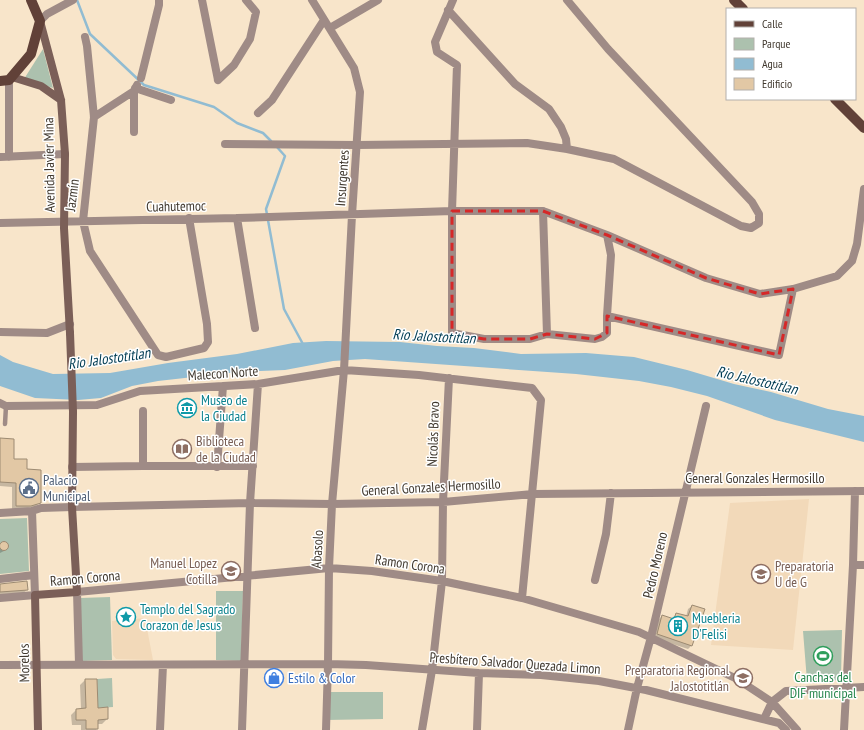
<svg xmlns="http://www.w3.org/2000/svg" width="864" height="730" font-family="'PT Sans Narrow',sans-serif">
<style>
.built{fill:#f2d9b9}
.green{fill:#acc1ae}
.water{fill:#91bcd2}
.shadow{fill:#0003}
.lines{fill:none;stroke-linecap:round;stroke-linejoin:round}
.stream{stroke:#91bcd2;stroke-width:2.5}
.building{fill:#e2c8a5;stroke:#9c8a72}
.lane{stroke:#9f8b86;stroke-width:4.5}
.street{stroke:#9f8b86;stroke-width:8}
.secondary{stroke:#7b5f58;stroke-width:8}
.primary{stroke:#614138;stroke-width:10}
.secondary-bridge{stroke:#7b5f58;stroke-width:8}
.marked{fill:none;stroke:#d62828;stroke-width:3;stroke-dasharray:8 5;stroke-linejoin:round}
.labels{text-anchor:middle;dominant-baseline:central;stroke-width:3;stroke-linejoin:round;paint-order:stroke}
.street-label{font-size:14px;fill:#41392f;stroke:#fff}
.culture-label{font-size:14px;fill:#0d838f;stroke:#fff;text-anchor:start}
.education-label{font-size:14px;fill:#785e54;stroke:#fff;text-anchor:start}
.service-label{font-size:14px;fill:#4e5e75;stroke:#fff;text-anchor:start}
.leisure-label{font-size:14px;fill:#27864d;stroke:#fff}
.shop-label{font-size:14px;fill:#366cbe;stroke:#fff;text-anchor:start}
.water-label{font-size:15px;font-style:italic;fill:#003c53;stroke:#fff}
</style>
<rect width="100%" height="100%" fill="#f8e5ca"/>
<path class="built" d="M809 499 793 650 711 645 730 503Z
M145 618 153 660 116 659 113 655 112 621Z"/>
<path class="green" d="M43 49 53 88 24 79Z
M27 518 29 571 0 574V519Z
M216 591H243L241 661 216 660Z
M110 597 112 660 82 661 80 598Z
M842 630 841 680 807 681 803 631Z
M112 678 113 707 98 708 97 679Z
M327 692H383V719L326 720Z"/>
<path class="water" d="M326 341 400 342 437 346 474 348 521 354 586 353 634 357 687 370 734 384 771 392 828 409 864 416V442L775 420 707 396 671 387 639 381 576 374 365 359 333 361 285 370 238 372 158 381 132 386 101 398 78 400 35 398 0 386V355L13 362 53 374 110 373 168 363 237 354 293 343Z"/>
<path class="shadow" d="M0 439 13 460 26 470 40 502 35 507 12 510V487L0 486Z
M2 543H5L7 547 4 551 0 553V545Z
M0 585 27 590 23 593 0 595Z
M692 606 691 646 688 649 654 638 658 620 662 616 672 620 676 614 686 617 688 609Z
M85 680 97 709 107 719 102 724H97V729L96 730H81V725H72L71 715 76 710 81 709 80 685Z"/>
<g class="lines">
<path class="stream" d="M77 0 90 34 144 85 214 107 237 123 263 133 271 141
M276 146 285 156 266 209 284 309 304 346"/>
</g>
<path class="building" d="M0 438 14 439V459H27V469L41 470V503L31 506H16V483L0 482Z
M-0.5 546a4.5 4.5 0 1 1 9 0a4.5 4.5 0 1 1-9 0Z
M27 581 28 590 0 592V584Z
M692 605 705 609 692 646 657 634 662 615 674 619 676 613 688 616Z
M85 679H97L98 708 108 707V719L98 720V729H86V720H76V709L86 708Z"/>
<g class="lines">
<path class="lane" d="M5 424 6 406"/>
<path class="street" d="M202 0 218 80
M312 0 354 68 360 92 352 215 344 370 332 504 329 568 328 664 326 730
M453 0 435 42 437 52 457 65 452 211V333L484 339H530L547 334 595 339 602 337 607 333V316
M40 21 47 14 73 0
M330 28 378 0
M85 37 87 46 94 117 83 221 90 251 158 355 166 357 204 348 208 342 207 324 189 218
M141 78 159 5V0
M9 80V157
M218 80 234 65 250 39 256 12 246 0
M135 88 171 100
M134 91V132
M258 113 272 100 324 20
M94 117 134 91 137 85
M225 144 357 145 527 143 567 149 566 139 561 127 549 109 515 84 448 10
M567 149 614 159 741 226 751 228 759 223V214L752 202 608 49 567 0
M0 157 65 154
M543 211 547 334
M237 218 255 328
M0 223 237 218 452 211H543L607 235
M793 289 779 355 607 316 611 255 607 235 706 278 760 294 793 289 837 276 852 261 857 244 864 189
M0 332 47 333 70 324
M0 403 6 406 97 405 140 391 258 384 344 370 419 375 532 388 541 400 522 598
M143 466V411
M72 467 143 466H253
M217 467 223 386
M0 513 32 511 41 508 72 507 250 503 332 504 443 502 533 494 864 491
M853 565H864
M0 579 34 575
M595 580 606 534 611 493
M0 598 35 595 32 511
M79 664 77 592 329 568 372 571 442 581 522 598 639 632 737 679 772 702 797 730
M0 665 328 664 366 665 479 673 541 675 599 681 646 690 779 723 786 730
M764 719 772 702 786 691 864 687
M160 730 163 665
M242 730 250 503 258 384
M422 730 432 670 442 581 443 502 449 378
M477 730 479 673
M628 730 637 688 651 637 706 406
M844 730 853 565 855 491"/>
<path class="secondary" d="M40 21 61 100 65 154 64 228 70 333
M12 77 41 86 61 100
M38 730 35 595 77 592 72 507 73 412"/>
<path class="primary" d="M734 0 743 9
M0 81 9 80 31 54 40 21 31 0
M835 99 864 128"/>
<path class="secondary-bridge" d="M70 333 73 412"/>
</g>
<path class="marked" d="M452 211H543L607 235 706 278 760 294 793 289 779 355 607 316V333L595 339 547 334 530 339H484L452 333Z"/>
<defs>
<symbol id="museum-ring" viewBox="-11 -11 22 22"><circle r="9.5" fill="#fff" stroke="#0f9aa8" stroke-width="1.5"/><path d="M0-6L6-3V-2H-6V-3ZM-5-1h2V3h-2ZM-1-1h2V3h-2ZM3-1h2V3H3ZM-6 4H6V6H-6Z" fill="#0f9aa8"/></symbol>
<symbol id="library-ring" viewBox="-11 -11 22 22"><circle r="9.5" fill="#fff" stroke="#8d6e63" stroke-width="1.5"/><path d="M-6-4Q-3-5.5-.7-3.5V5Q-3 3-6 4ZM6-4Q3-5.5 .7-3.5V5Q3 3 6 4Z" fill="#8d6e63"/></symbol>
<symbol id="civic-ring" viewBox="-11 -11 22 22"><circle r="9.5" fill="#fff" stroke="#5c6f8a" stroke-width="1.5"/><path d="M-.6-6.5H3V-4.5H.6V-3L4-1V1h2V6H-6V1h2V-1L-.6-3ZM-1.2 2.5V6h2.4V2.5Z" fill="#5c6f8a"/></symbol>
<symbol id="school-ring" viewBox="-11 -11 22 22"><circle r="9.5" fill="#fff" stroke="#8d6e63" stroke-width="1.5"/><path d="M0-5L7-2L0 1L-7-2ZM-4 1L0 2.5L4 1V4Q0 6-4 4Z" fill="#8d6e63"/></symbol>
<symbol id="sight-ring" viewBox="-11 -11 22 22"><circle r="9.5" fill="#fff" stroke="#0f9aa8" stroke-width="1.5"/><path d="M0-6L1.8-2.2L6-1.7L2.9 1.2L3.7 5.4L0 3.3L-3.7 5.4L-2.9 1.2L-6-1.7L-1.8-2.2Z" fill="#0f9aa8"/></symbol>
<symbol id="building-ring" viewBox="-11 -11 22 22"><circle r="9.5" fill="#fff" stroke="#0f9aa8" stroke-width="1.5"/><path d="M-4-6H4V6H1V3H-1V6H-4ZM-2.5-4.3h1.7v1.8h-1.7ZM.8-4.3h1.7v1.8H.8ZM-2.5-1h1.7V.8h-1.7ZM.8-1h1.7V.8H.8Z" fill="#0f9aa8"/></symbol>
<symbol id="stadium-ring" viewBox="-11 -11 22 22"><circle r="9.5" fill="#fff" stroke="#2e9e5b" stroke-width="1.5"/><path d="M0-5a6.5 5 0 1 0 0 10a6.5 5 0 1 0 0-10ZM-3.5-1.8h7v3.6h-7Z" fill="#2e9e5b"/></symbol>
<symbol id="shop-ring" viewBox="-11 -11 22 22"><circle r="9.5" fill="#fff" stroke="#3f7fe0" stroke-width="1.5"/><path d="M-5-2.5h2.3a2.7 3.5 0 0 1 5.4 0H5L5.5 6h-11ZM-1.5-2.5h3a1.5 2.3 0 0 0-3 0Z" fill="#3f7fe0"/></symbol>
<symbol id="university-ring" viewBox="-11 -11 22 22"><circle r="9.5" fill="#fff" stroke="#8d6e63" stroke-width="1.5"/><path d="M0-5L7-2L0 1L-7-2ZM-4 1L0 2.5L4 1V4Q0 6-4 4Z" fill="#8d6e63"/></symbol>
</defs>
<g fill-rule="evenodd">
<use href="#museum-ring" x="176" y="397" width="22" height="22"/>
<use href="#library-ring" x="171" y="438" width="22" height="22"/>
<use href="#civic-ring" x="18" y="477" width="22" height="22"/>
<use href="#school-ring" x="220" y="560" width="22" height="22"/>
<use href="#school-ring" x="750" y="563" width="22" height="22"/>
<use href="#sight-ring" x="115" y="606" width="22" height="22"/>
<use href="#building-ring" x="667" y="615" width="22" height="22"/>
<use href="#stadium-ring" x="812" y="645" width="22" height="22"/>
<use href="#shop-ring" x="263" y="667" width="22" height="22"/>
<use href="#university-ring" x="732" y="667" width="22" height="22"/>
</g>
<g class="labels">
<g class="street-label">
<text transform="translate(49 165) rotate(-91)">Avenida Javier Mina</text>
<text transform="translate(342 178) rotate(-86)">Insurgentes</text>
<text transform="translate(72 195) rotate(-83)">Jazmín</text>
<text transform="translate(176 206) rotate(-1)">Cuahutemoc</text>
<text transform="translate(223 373) rotate(-4)">Malecon Norte</text>
<text transform="translate(433 434) rotate(-88)">Nicolás Bravo</text>
<text x="755" y="478">General Gonzales Hermosillo</text>
<text transform="translate(431 487) rotate(-3)">General Gonzales Hermosillo</text>
<text transform="translate(317 549) rotate(-87)">Abasolo</text>
<text transform="translate(410 564) rotate(8)">Ramon Corona</text>
<text transform="translate(655 565) rotate(-77)">Pedro Moreno</text>
<text transform="translate(85 578) rotate(-5)">Ramon Corona</text>
<text transform="translate(24 663) rotate(-91)">Morelos</text>
<text transform="translate(515 663) rotate(4)">Presbítero Salvador Quezada Limon</text>
</g>
<g class="culture-label">
<text x="201" y="400">Museo de<tspan x="201" dy="16">la Ciudad</tspan></text>
<text x="140" y="609">Templo del Sagrado<tspan x="140" dy="16">Corazon de Jesus</tspan></text>
<text x="692" y="618">Muebleria<tspan x="692" dy="16">D'Felisi</tspan></text>
</g>
<g class="education-label">
<text x="196" y="441">Biblioteca<tspan x="196" dy="16">de la Ciudad</tspan></text>
<text x="217" y="563" text-anchor="end">Manuel Lopez<tspan x="217" dy="16">Cotilla</tspan></text>
<text x="775" y="566">Preparatoria<tspan x="775" dy="16">U de G</tspan></text>
<text x="729" y="670" text-anchor="end">Preparatoria Regional<tspan x="729" dy="16">Jalostotitlán</tspan></text>
</g>
<g class="service-label">
<text x="43" y="480">Palacio<tspan x="43" dy="16">Municipal</tspan></text>
</g>
<g class="leisure-label">
<text x="823" y="677">Canchas del<tspan x="823" dy="16">DIF municipal</tspan></text>
</g>
<g class="shop-label">
<text x="288" y="678">Estilo &amp; Color</text>
</g>
<g class="water-label">
<text transform="translate(434 336) rotate(3)">Rio Jalostotitlan</text>
<text transform="translate(109 358) rotate(-8)">Rio Jalostotitlan</text>
<text transform="translate(757 380) rotate(13)">Rio Jalostotitlan</text>
</g>
</g>
<rect x="726" y="8" width="130" height="92" fill="#ffffff" stroke="#b3b0ac"/>
<rect x="734" y="21" width="20" height="6" fill="#614138" stroke="#b3b0ac"/>
<text x="762" y="28" font-size="12" fill="#41392f">Calle</text>
<rect x="734" y="38" width="20" height="12" fill="#acc1ae" stroke="#b3b0ac"/>
<text x="762" y="48" font-size="12" fill="#41392f">Parque</text>
<rect x="734" y="58" width="20" height="12" fill="#91bcd2" stroke="#b3b0ac"/>
<text x="762" y="68" font-size="12" fill="#41392f">Agua</text>
<rect x="734" y="78" width="20" height="12" fill="#e2c8a5" stroke="#b3b0ac"/>
<text x="762" y="88" font-size="12" fill="#41392f">Edificio</text>
</svg>
